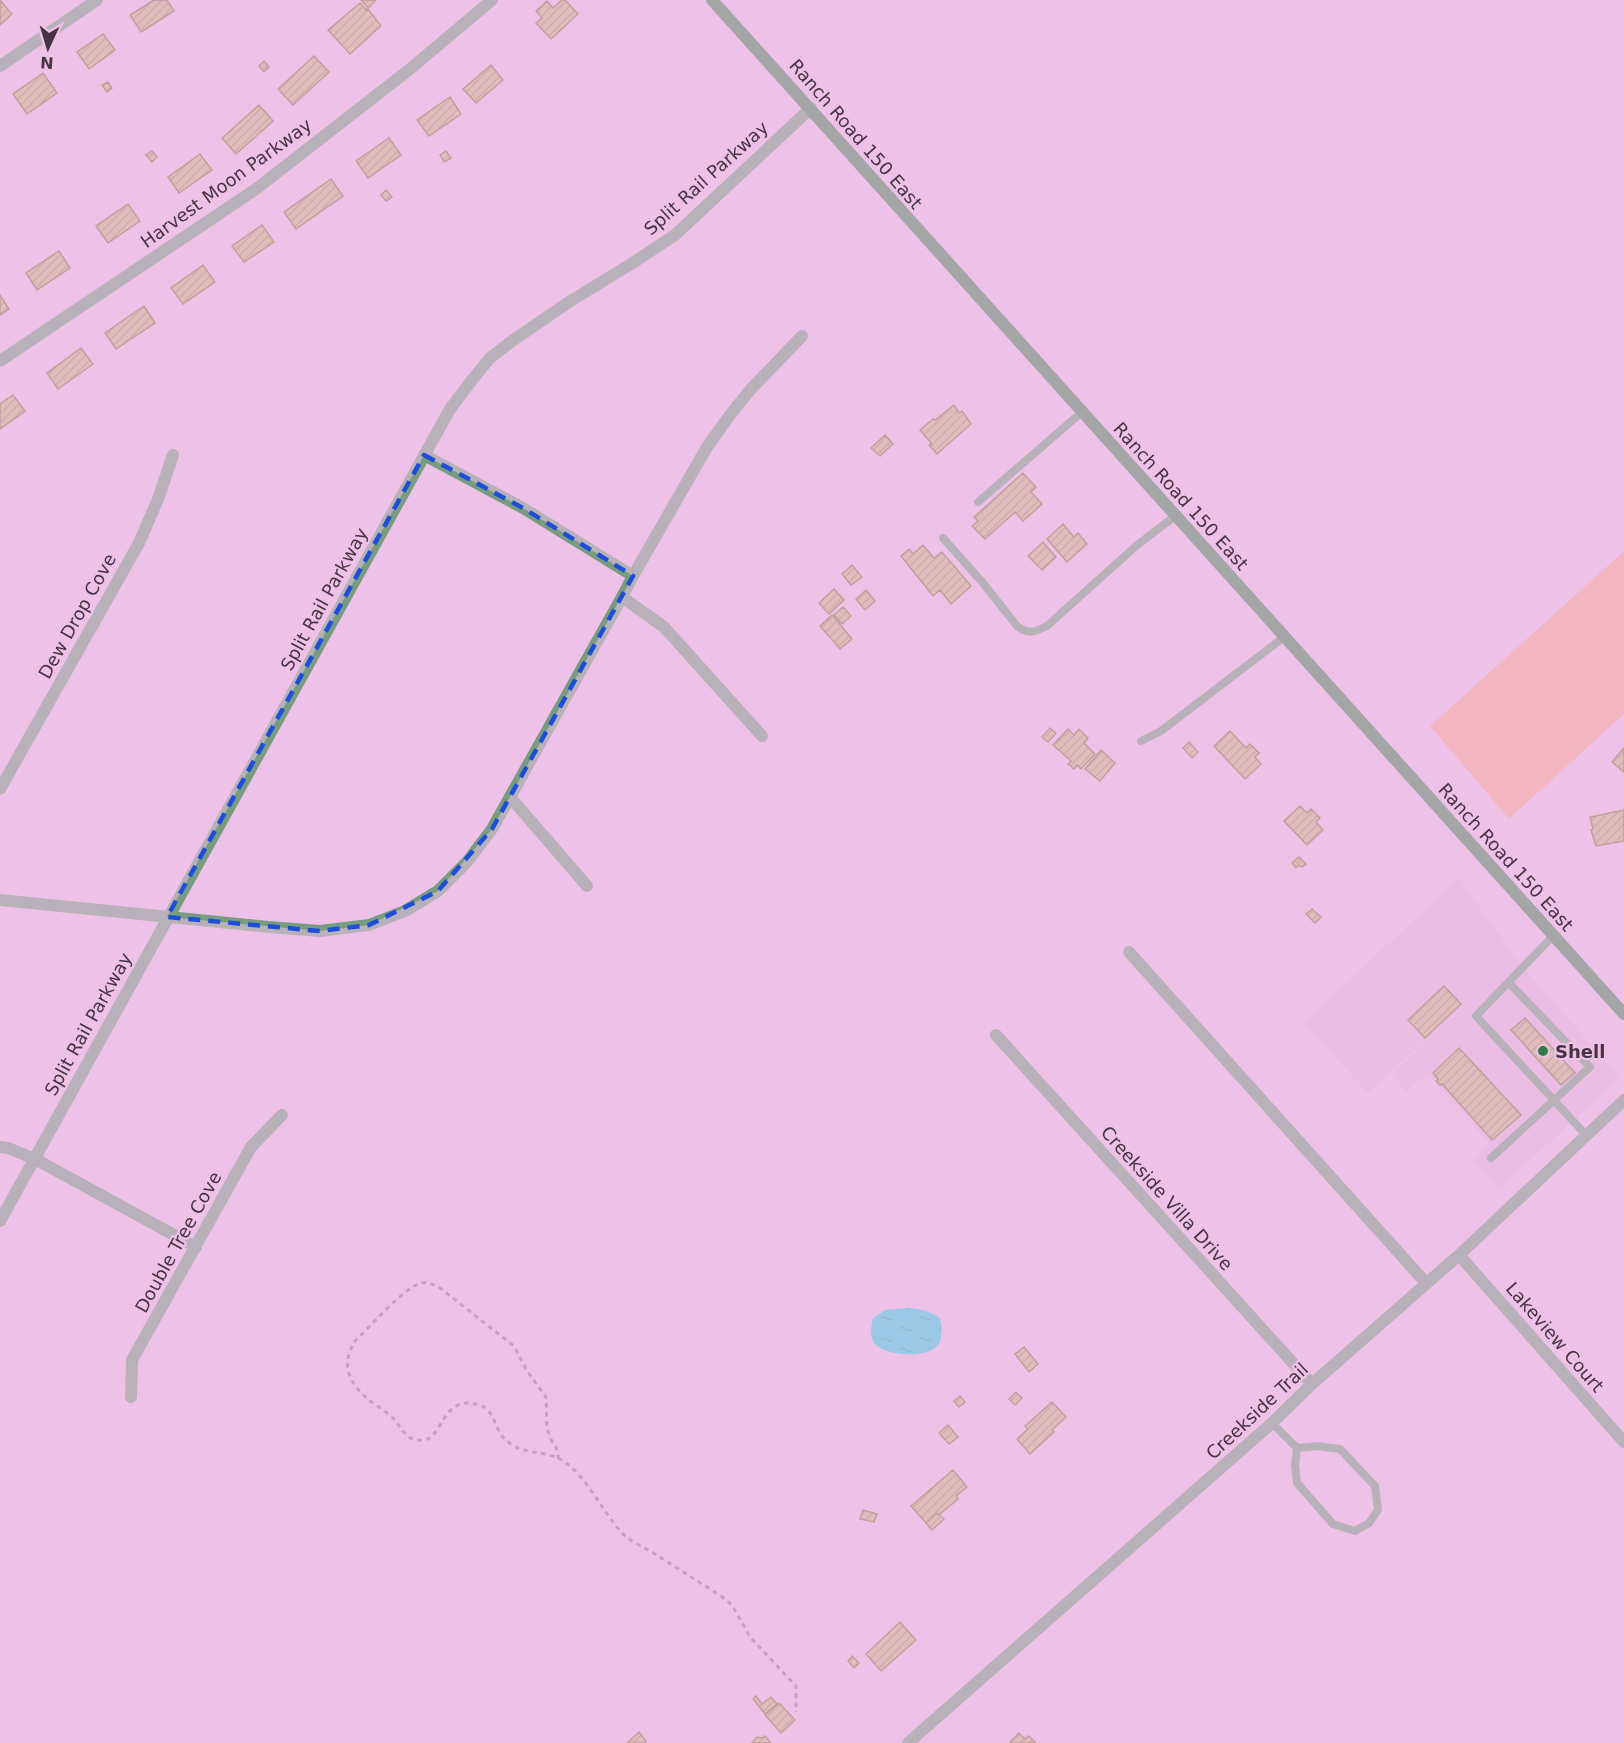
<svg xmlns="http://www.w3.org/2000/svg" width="1624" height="1743" font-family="'DejaVu Sans',sans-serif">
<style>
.built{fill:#e7b5e1}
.green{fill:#f8a899}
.water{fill:url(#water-ripples)}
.building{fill:url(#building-hatch);stroke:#887745;stroke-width:1.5}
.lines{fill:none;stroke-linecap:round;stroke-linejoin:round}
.path{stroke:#957791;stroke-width:3;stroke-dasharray:4.5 4.5;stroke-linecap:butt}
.service{stroke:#799b80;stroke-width:8}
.minor{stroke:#799b80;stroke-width:12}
.secondary{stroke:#4a8058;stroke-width:12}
.marked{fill:none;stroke:#1d4ed8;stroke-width:4.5;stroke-dasharray:12 8;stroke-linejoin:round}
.poi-dot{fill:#337b48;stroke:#eec2e8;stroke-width:2}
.labels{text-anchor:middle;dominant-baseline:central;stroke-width:4.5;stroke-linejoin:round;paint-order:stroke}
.street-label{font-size:18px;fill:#463444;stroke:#eec2e8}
.poi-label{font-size:18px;font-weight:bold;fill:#463444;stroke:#eec2e8;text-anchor:start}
</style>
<defs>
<pattern id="water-ripples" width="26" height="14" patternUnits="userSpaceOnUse" patternTransform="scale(1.5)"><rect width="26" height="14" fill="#37cee5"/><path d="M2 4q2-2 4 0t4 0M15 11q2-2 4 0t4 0" fill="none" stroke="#30a8bb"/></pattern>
<pattern id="building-hatch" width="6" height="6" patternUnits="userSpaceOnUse" patternTransform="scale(1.5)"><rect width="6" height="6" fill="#c9b784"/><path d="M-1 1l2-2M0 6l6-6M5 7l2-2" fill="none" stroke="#a5966e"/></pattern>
</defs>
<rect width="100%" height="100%" fill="#eec2e8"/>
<path class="built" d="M1459 878 1516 958 1620 1078 1499 1189 1473 1161 1489 1143 1427 1074 1406 1092 1393 1074 1483 988 1368 1093 1303 1023Z"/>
<path class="green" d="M1624 551V714L1509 819 1430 726Z"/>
<path class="water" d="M908 1308C920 1309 930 1311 940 1318 942 1326 943 1338 938 1345 927 1359 888 1356 876 1345 869 1338 871 1326 873 1318L885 1310Z"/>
<path class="building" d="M0 0 12 14 0 25Z
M154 0H167L174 11 141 32 130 15Z
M361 0H376L368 8Z
M562 0H565L578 14 551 39 536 23 542 18 536 11 547 1 553 8Z
M360 3 366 10 368 9 381 26 350 54 328 30Z
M103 34 115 50 89 69 77 52Z
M314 56 329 72 293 105 278 89Z
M264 61 269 67 264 72 259 66Z
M491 65 503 80 476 103 463 89Z
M43 73 57 93 27 114 13 94Z
M108 82 112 88 107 92 102 85Z
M450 97 461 114 429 136 417 120Z
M259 105 273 121 236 154 222 138Z
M389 138 401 155 368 178 356 161Z
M152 151 157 157 152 162 146 155Z
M446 151 451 158 444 162 440 155Z
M200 154 212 170 179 193 168 177Z
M331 179 343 196 296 229 284 212Z
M386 190 392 197 386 201 381 195Z
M128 204 140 221 108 243 96 226Z
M262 225 274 242 244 262 232 246Z
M59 251 70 268 37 290 26 273Z
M203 265 215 282 183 304 171 288Z
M0 295 9 309 0 315Z
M144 306 155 323 116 349 105 333Z
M81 348 93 364 58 389 47 373Z
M13 395 25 411 0 429V404Z
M954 405 959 413 962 411 971 424 937 454 929 445 932 444 920 430 933 419 935 420Z
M885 435 893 444 880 456 871 448Z
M1023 473 1036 487 1031 492 1042 504 1023 521 1015 512 985 539 972 526 978 521 974 517Z
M1063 524 1074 537 1078 533 1087 544 1067 562 1047 539Z
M1043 542 1056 557 1042 570 1028 556Z
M923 545 934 558 942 552 971 586 951 604 940 590 933 596 901 556 909 549 913 554Z
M852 565 862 577 851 585 842 574Z
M834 589 844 600 829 614 819 603Z
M866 590 875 601 865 610 856 599Z
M843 607 851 616 842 624 834 615Z
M832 615 852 639 840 649 820 626Z
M1050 728 1056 733 1048 742 1042 737Z
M1068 729 1074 735 1079 729 1088 738 1084 743 1095 754 1081 769 1077 765 1074 769 1068 764 1071 761 1053 745Z
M1230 731 1246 748 1250 744 1259 753 1255 757 1261 764 1245 779 1214 746Z
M1189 742 1198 752 1192 758 1183 748Z
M1624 748V772L1612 762Z
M1101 750 1115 763 1100 781 1085 769Z
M1300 806 1307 813 1311 809 1320 818 1316 822 1323 830 1307 845 1284 821Z
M1624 810V841L1596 846 1591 830 1593 829 1590 817Z
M1299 857 1306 864 1302 867 1299 865 1296 868 1292 863Z
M1312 909 1321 917 1315 923 1306 914Z
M1444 986 1461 1004 1425 1038 1408 1020Z
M1525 1018 1575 1073 1561 1085 1511 1030Z
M1459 1048 1521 1115 1492 1140 1442 1084 1440 1085 1436 1081 1438 1079 1433 1073Z
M1024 1347 1038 1364 1029 1372 1015 1354Z
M1016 1392 1022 1398 1015 1405 1009 1399Z
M960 1396 965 1402 959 1407 954 1401Z
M1052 1402 1066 1417 1052 1430 1054 1432 1030 1454 1017 1439 1028 1429 1025 1426Z
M948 1425 958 1437 949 1444 939 1433Z
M953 1470 967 1487 956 1496 958 1499 939 1515 937 1513 926 1523 911 1506Z
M863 1510 877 1514 874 1522 860 1519Z
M937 1513 944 1519 932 1530 926 1523Z
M900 1622 916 1640 881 1671 866 1654Z
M852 1656 859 1663 854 1668 848 1661Z
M756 1696 762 1704 771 1697 777 1704 765 1714 753 1699Z
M779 1703 795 1720 781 1733 765 1715Z
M639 1732 646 1741 644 1743H627Z
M1019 1733 1025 1739 1029 1736 1036 1743H1011L1010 1742Z
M765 1736 771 1743H752L757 1737 762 1738Z"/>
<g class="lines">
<path class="path" d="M559 1459 556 1447 550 1438 547 1427 546 1397 527 1371 514 1346 440 1288C434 1285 430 1282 422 1283 406 1285 369 1328 355 1341 340 1365 349 1383 369 1400 377 1406 387 1412 394 1419 401 1427 405 1439 417 1440 442 1445 438 1404 468 1403 474 1403 481 1405 486 1408 495 1416 496 1431 505 1439 519 1455 543 1450 560 1459 585 1472 603 1514 624 1535 633 1543 645 1548 655 1554 677 1568 699 1582 721 1596L732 1605 750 1637 796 1686V1712"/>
<path class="service" d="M978 502 1082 412
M943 538 983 583 1017 626C1028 635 1035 632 1047 626L1136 546 1175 516
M1141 741 1161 731 1284 637
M1553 936 1476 1016 1586 1135
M1491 1158 1590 1067 1509 983
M1272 1423 1297 1448 1318 1446 1340 1449 1375 1486 1378 1510 1369 1523 1355 1531 1333 1524 1297 1483 1295 1466 1297 1448"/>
<path class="minor" d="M0 66 97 0
M0 361 256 189 410 69 492 0
M424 455 523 508 633 576
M622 597 664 627 762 736
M0 789 139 543 158 499 173 455
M510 797 587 886
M0 900 269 927 320 931 369 925 405 911 438 891 467 862 492 829 622 597 633 576 707 447 730 415 751 389 802 336
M1129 952 1426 1283
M996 1035 1312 1384
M0 1147 8 1148 35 1159 196 1247
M0 1221 450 409 472 380 490 358 512 341 569 302 631 264 675 235 811 108
M1459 1255 1624 1442
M131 1397 132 1360 251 1147 282 1115
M908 1743 1272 1423 1312 1384 1459 1255 1624 1100"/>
<path class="secondary" d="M712 0 1624 1014"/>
</g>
<path d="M0 0H1624V1743H0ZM424 455 523 508 633 576 492 829 438 891 369 925 320 931 167 917Z" fill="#eec2e8" fill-opacity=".55" fill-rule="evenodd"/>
<path class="marked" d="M424 455 523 508 633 576 492 829 438 891 369 925 320 931 167 917Z"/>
<circle class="poi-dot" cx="1543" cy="1051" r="6"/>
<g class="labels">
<g class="street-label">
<text transform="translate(856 134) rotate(49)">Ranch Road 150 East</text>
<text transform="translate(706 178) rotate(-42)">Split Rail Parkway</text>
<text transform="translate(226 183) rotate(-36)">Harvest Moon Parkway</text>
<text transform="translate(1181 496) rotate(48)">Ranch Road 150 East</text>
<text transform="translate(324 599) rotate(-61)">Split Rail Parkway</text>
<text transform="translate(77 616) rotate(-61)">Dew Drop Cove</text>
<text transform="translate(1506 857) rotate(48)">Ranch Road 150 East</text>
<text transform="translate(88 1024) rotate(-61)">Split Rail Parkway</text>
<text transform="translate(1167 1198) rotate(48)">Creekside Villa Drive</text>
<text transform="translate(178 1242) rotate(-61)">Double Tree Cove</text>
<text transform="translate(1555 1337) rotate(49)">Lakeview Court</text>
<text transform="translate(1257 1411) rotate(-43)">Creekside Trail</text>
</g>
<g class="poi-label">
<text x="1555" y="1051">Shell</text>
</g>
</g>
<g transform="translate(48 48) rotate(184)" stroke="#eec2e8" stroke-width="4.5" paint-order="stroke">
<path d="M0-4.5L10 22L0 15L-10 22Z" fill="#463444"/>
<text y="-9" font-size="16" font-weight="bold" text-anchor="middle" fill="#463444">N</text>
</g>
</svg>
